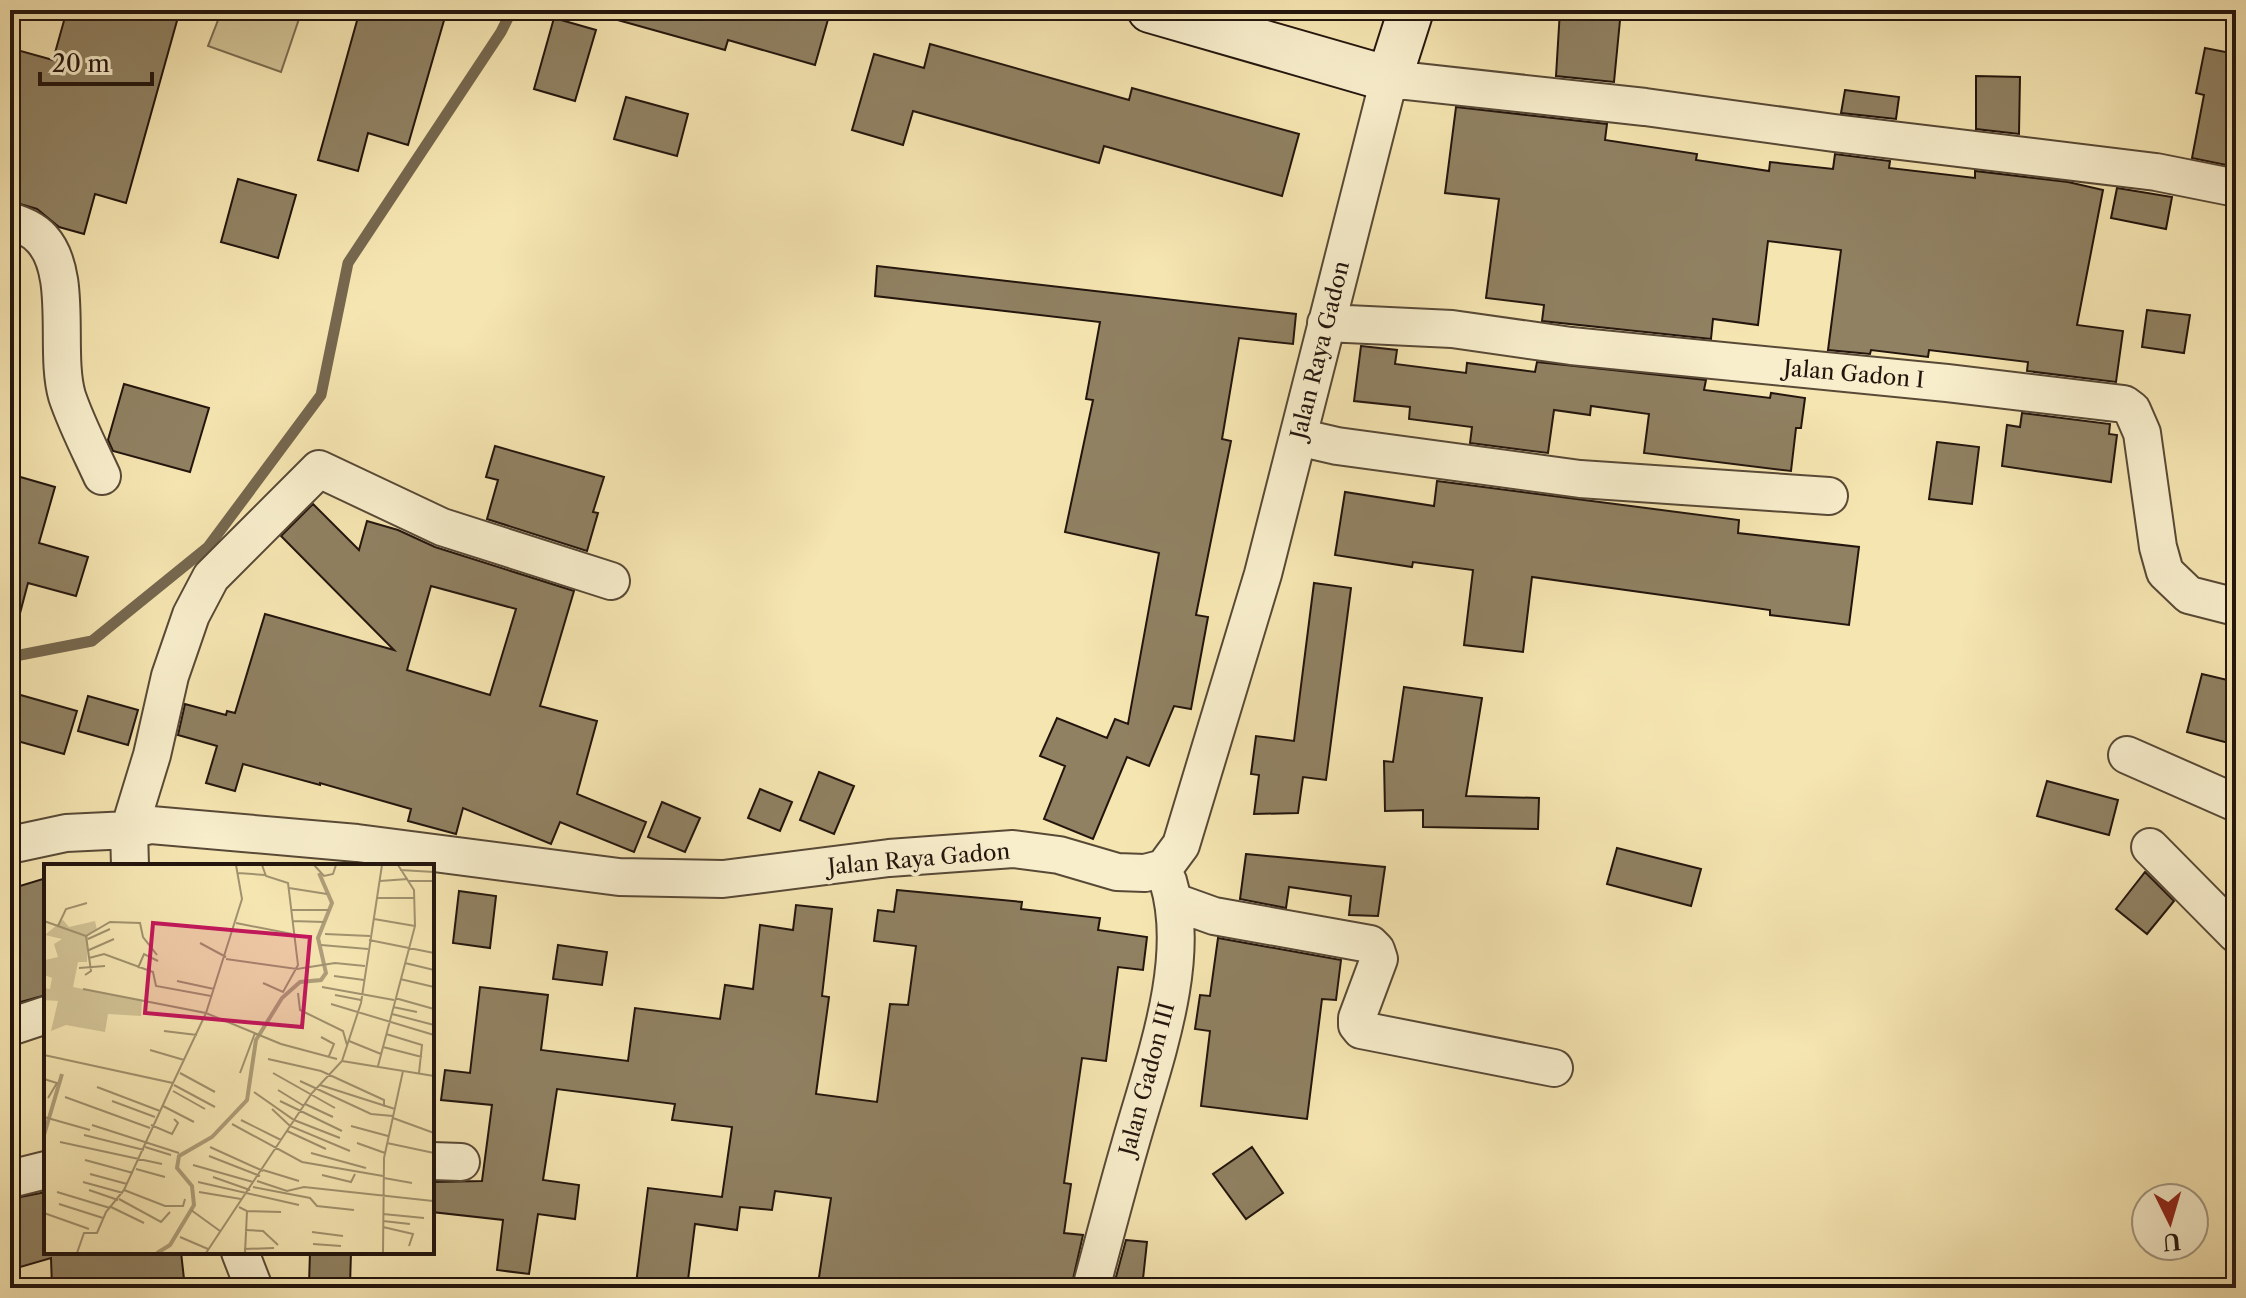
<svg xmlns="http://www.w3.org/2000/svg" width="2246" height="1298" font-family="'Libre Caslon Text',serif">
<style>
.green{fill:#d1c295;stroke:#7a6c51;stroke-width:2}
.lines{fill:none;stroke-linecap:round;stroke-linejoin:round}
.stream{stroke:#76674e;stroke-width:11}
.building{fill:#908162;stroke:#23150d;stroke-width:2;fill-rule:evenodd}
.street-casing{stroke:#584936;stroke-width:40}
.secondary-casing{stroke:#23150d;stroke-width:48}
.street{stroke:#f8eecc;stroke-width:36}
.secondary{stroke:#f8eecc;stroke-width:44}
.labels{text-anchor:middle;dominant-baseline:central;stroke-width:8;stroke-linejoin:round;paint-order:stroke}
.street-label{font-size:22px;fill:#23150d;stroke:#f8eecc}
.inset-river{fill:none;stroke:#ae9e79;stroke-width:4}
.inset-road{fill:none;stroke:#a1926f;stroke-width:2}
.view{fill:#c2185b;fill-opacity:0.15;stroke:#c2185b;stroke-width:4}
.inset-edge{fill:none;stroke:#23150d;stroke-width:4}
</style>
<rect width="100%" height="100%" fill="#f5e5b1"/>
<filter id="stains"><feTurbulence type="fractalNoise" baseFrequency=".0025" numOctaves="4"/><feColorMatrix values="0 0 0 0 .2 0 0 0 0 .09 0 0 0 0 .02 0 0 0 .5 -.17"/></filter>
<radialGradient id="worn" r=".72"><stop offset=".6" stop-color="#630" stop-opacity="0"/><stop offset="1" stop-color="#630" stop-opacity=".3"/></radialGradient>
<path class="green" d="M222 10H302L281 72 208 46Z"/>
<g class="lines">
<path class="stream" d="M10 657 92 641 208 547 321 395 348 263 501 32 512 10"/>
</g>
<path class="building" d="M67 10H180L126 203 95 194 84 234 59 227 37 209 10 201V48L53 60Z
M360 10H447L408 145 368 133 358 171 318 160Z
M615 10H808L829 16 815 65 728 40 725 50 614 19Z
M1560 10H1621L1614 82 1556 76Z
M554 18 596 30 575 101 534 89Z
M930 44 1129 100 1132 88 1299 134 1282 196 1104 146 1099 163 913 111 903 145 852 130 874 54 924 68Z
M2205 48 2236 54V167L2192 158 2204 95 2196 93Z
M1976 76 2020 77 2019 134 1976 129Z
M1845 90 1899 97 1896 119 1841 113Z
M626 97 688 114 677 156 614 139Z
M1456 107 1607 124 1605 140 1697 154 1696 160 1769 171 1770 162 1833 169 1835 154 1890 161 1889 168 1975 178V171L2068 182 2103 190 2077 325 2123 331 2116 382 2027 371 2028 362 1929 350 1928 357 1871 350 1870 354 1828 350 1841 250 1768 241 1758 325 1713 319 1711 339 1542 321 1544 305 1486 298 1499 199 1445 193Z
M238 179 296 195 278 258 221 242Z
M2117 188 2172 197 2166 229 2111 218Z
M877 266 1296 314 1293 344 1239 338 1222 439 1231 441 1196 615 1208 617 1191 709 1174 706 1149 766 1127 757 1093 839 1044 819 1065 766 1040 756 1057 718 1107 738 1115 719 1128 724 1159 553 1065 532 1093 400 1086 399 1100 322 875 296Z
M2147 310 2190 315 2184 353 2142 347Z
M1361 346 1397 350 1395 364 1466 373 1467 363 1535 372 1537 362 1706 380 1704 390 1770 398 1771 393 1805 398 1801 428H1796L1791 471 1644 453 1649 414 1591 406 1590 415 1554 410 1548 453 1470 443 1472 427 1409 419 1410 407 1354 401Z
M124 384 209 408 190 472 113 451 108 440Z
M2022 413 2110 424 2109 434 2117 435 2111 482 2002 466 2007 425 2020 427Z
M1937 442 1979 447 1972 504 1929 499Z
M495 446 604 477 593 512 598 513 587 551 487 519 498 480 486 477Z
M10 474 55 487 39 543 88 557 76 596 28 583 19 617 10 615Z
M1437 481 1739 520 1738 533 1859 547 1849 625 1770 615V610L1532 577 1523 652 1464 645 1473 570 1413 562 1412 567 1335 555 1345 492 1434 506Z
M313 504 359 550 367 521 398 530 435 547 574 591 540 706 597 721 577 794 646 822 634 852 560 822 551 844 463 808 456 834 408 821 411 809 320 783V785L243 764 235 791 206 783 217 746 178 735 185 704 226 715 227 711 235 713 265 614 394 650 281 536ZM431 586 516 609 490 695 407 670Z
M1314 583 1351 588 1326 780 1303 777 1298 813 1254 814 1259 775 1251 774 1256 736 1294 741Z
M2202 674 2236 682V745L2187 732Z
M1404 687 1482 698 1466 796 1539 798 1538 829 1423 827V810L1385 811 1384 761 1393 762Z
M10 692 77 711 64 754 10 739Z
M88 696 138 710 128 745 78 731Z
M819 772 854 786 834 834 800 820Z
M2047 781 2118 800 2109 835 2037 816Z
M760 789 792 802 780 831 748 818Z
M662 802 700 818 685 852 648 837Z
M1617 848 1701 869 1691 906 1607 884Z
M1246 854 1385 867 1378 916 1349 915 1351 896 1289 887 1286 908 1240 899Z
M2145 872 2174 901 2147 934 2116 909Z
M46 878V995L10 1005V889Z
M897 890 1022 902 1021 909 1100 918 1098 930 1147 937 1143 970 1118 967 1106 1061 1082 1058 1064 1183 1071 1184 1064 1233 1083 1235 1071 1288 965 1281V1288H845L818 1284 831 1198 775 1191 772 1210 740 1207 737 1230 695 1224 687 1288 636 1284 648 1188 722 1197 732 1127 672 1120 675 1104 557 1089 543 1180 579 1185 575 1219 538 1214 529 1274 497 1270 503 1220 432 1212V1182L482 1181 492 1105 441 1100 445 1070 470 1073 480 987 548 995 541 1050 628 1061 635 1008 720 1019 725 985 753 989 760 925 793 930 796 905 832 909 822 996 829 997 816 1094 877 1102 890 1004 908 1005 916 946 874 941 878 910 894 912Z
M459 891 496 896 490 948 453 943Z
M1218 938 1341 960 1336 1000 1322 999 1307 1119 1201 1106 1210 1031 1195 1029 1200 995 1210 996Z
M558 945 607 952 602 985 553 979Z
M1252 1147 1283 1193 1246 1219 1213 1174Z
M46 1192V1252H181L185 1288H52L51 1258 10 1270V1199Z
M1126 1240 1147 1242 1142 1288H1113Z
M310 1252H351L350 1286 309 1284Z"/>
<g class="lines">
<defs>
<path id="street" d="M10 221C22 225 33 229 42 239 74 274 54 351 67 396 76 423 90 450 102 476
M1326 323 1452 329 1571 346 1947 383 2124 404 2132 410 2142 433 2158 547 2165 572 2189 595 2236 607
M1298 437 1337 446 1580 479 1829 496
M2127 755 2236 803
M10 845 66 833 129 830 151 825 357 843 619 877 723 879 889 858 1013 849 1059 855 1117 872 1145 873 1164 868 1181 845 1263 574 1389 79 1645 107 1834 133 2156 172 2236 188
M2150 847 2236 934
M130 866 129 830 152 755 170 676 191 615 211 577 319 469 442 527 611 581
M1175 902 1214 916 1370 944 1376 950 1379 959 1357 1018V1025L1361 1030 1554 1068
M10 1027 46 1015
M432 1161 461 1162
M10 1179 46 1170
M240 1252 254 1288
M1091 1288C1104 1240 1116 1193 1130 1145 1152 1066 1193 962 1168 881"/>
<path id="secondary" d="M1150 10 1389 79 1411 10"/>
</defs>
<use href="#street" class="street-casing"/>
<use href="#secondary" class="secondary-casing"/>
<use href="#street" class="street"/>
<use href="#secondary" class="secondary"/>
</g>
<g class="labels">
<g class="street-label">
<text transform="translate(1320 350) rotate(-76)">Jalan Raya Gadon</text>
<text transform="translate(1854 374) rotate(5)">Jalan Gadon I</text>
<text transform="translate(919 859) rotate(-5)">Jalan Raya Gadon</text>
<text transform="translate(1147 1079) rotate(-75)">Jalan Gadon III</text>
</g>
</g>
<g transform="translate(44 864)">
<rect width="390" height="390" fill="#f5e5b1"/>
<path d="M19 56 25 63 51 57 53 66 44 71 43 98H34L29 123 98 137 97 152 64 150 61 168 22 161 7 167 14 137 0 136V124L6 125 8 114 0 111 1 96 14 93 10 80 18 75 1 71Z" fill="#d1c295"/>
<path class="inset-river" d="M0 271 18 210M113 389 126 381 150 341 148 322 133 304 135 292 168 273 203 236 212 176 238 134 256 118 277 116 282 109 274 74 288 39 275 9"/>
<path class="inset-road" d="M218 1 222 12 244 19 254 101 239 128 219 119M270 1 280 12 289 10 292 1M356 6 390 8M194 9 221 11M336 17 364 15M365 17H390M245 24 283 30M333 34H371M248 46H285M330 55 371 62M0 57 42 72M248 57 280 58M192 59 248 70M14 62 22 45 43 39M281 70 326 72M42 72 66 58 96 59 99 73 113 91M44 75 66 65M325 76 390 89M156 79 182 93M277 81 324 85M45 86 70 75M45 94 60 90 109 108 112 122 167 132M182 95 253 105 291 99 321 102M361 99 390 106M35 104 61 102M94 104 100 90 114 97M41 111 47 107 42 72M290 112 320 116M356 115 390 123M133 117 170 125M278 123 350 136M39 125 162 149 198 35 192 1M254 129 256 146 299 167 303 181M291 131 317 136M351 134 390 145M287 140 390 171M349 143 373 148M348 150 390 161M120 167 153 171M342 170 378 181 375 209M277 173 290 180 285 192M305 177 337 190M339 183 378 193M106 186 140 196M0 191 129 219 162 149 237 180 293 195M224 195 277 207 340 236V243M298 197 390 212M334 202 371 62 370 26 354 1M136 209 171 228M196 209 211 169M229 209 291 244M0 215 13 219 4 234M256 217 327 250 349 252M130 221 171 243M276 221 351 245M53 223 116 247M234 226 260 242M129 227 161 245M210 228 250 256 296 274M21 233 106 264M68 237 111 253M236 237 298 267M261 240 289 253M119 242 150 258M228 245 246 262 306 287M0 253 46 266M349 254 390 269M197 256 237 276M188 260 258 298 339 312M48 261 135 289M107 261 128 270 134 259 130 255M307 262 344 272M243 267 282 285M40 271 100 286M16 278 118 300M313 279 341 289M343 279 390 289M101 283 127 291M166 283 219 307M267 289 322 304M165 292 216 312M41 296 89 309M149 301 209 318M92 305 121 313M219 306 255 317M46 310 83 320M278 311 307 318 311 310M169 313 206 326M340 314 368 319M213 317 243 327 260 323 389 337M39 318 79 329M154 318 255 341M209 323 266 334 273 342 310 346M45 326 74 336M80 326 121 342H139L141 335M13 328 66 344M155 328 197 335M75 335 117 358 126 348M15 340 59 354M67 343 100 359M195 343 203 347 201 389M147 346 176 367M203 347 237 348M0 349 45 365M339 350 380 354M339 357 366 360M339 363 369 370 365 382M201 366 219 367 234 381M268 368 299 372M136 373 164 385M269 380 297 382M200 385 230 384M33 389 40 369H53L62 348 80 326 129 219M162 389 268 229 298 197 317 139 338 1M339 389 340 294 359 207"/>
<path class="view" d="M109 59 266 73 258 163 101 149Z"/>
<rect width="390" height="390" class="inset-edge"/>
</g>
<rect width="2246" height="1298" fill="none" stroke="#f5e5b1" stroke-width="40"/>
<rect x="12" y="12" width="2222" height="1274" fill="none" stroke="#23150d" stroke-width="4"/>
<rect x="20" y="20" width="2206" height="1258" fill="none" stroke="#23150d" stroke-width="2"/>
<g transform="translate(2170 1222) rotate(175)"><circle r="38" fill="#f8eecc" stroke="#a39780" stroke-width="2"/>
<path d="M0-6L14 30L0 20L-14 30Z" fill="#8f2418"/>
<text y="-12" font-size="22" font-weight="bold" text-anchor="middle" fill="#23150d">U</text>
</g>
<path d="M40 72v12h112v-12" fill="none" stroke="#23150d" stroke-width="4"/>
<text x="52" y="72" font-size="24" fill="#23150d" stroke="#f8eecc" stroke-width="6" paint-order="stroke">20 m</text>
<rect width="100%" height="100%" filter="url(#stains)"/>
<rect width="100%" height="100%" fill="url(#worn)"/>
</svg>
